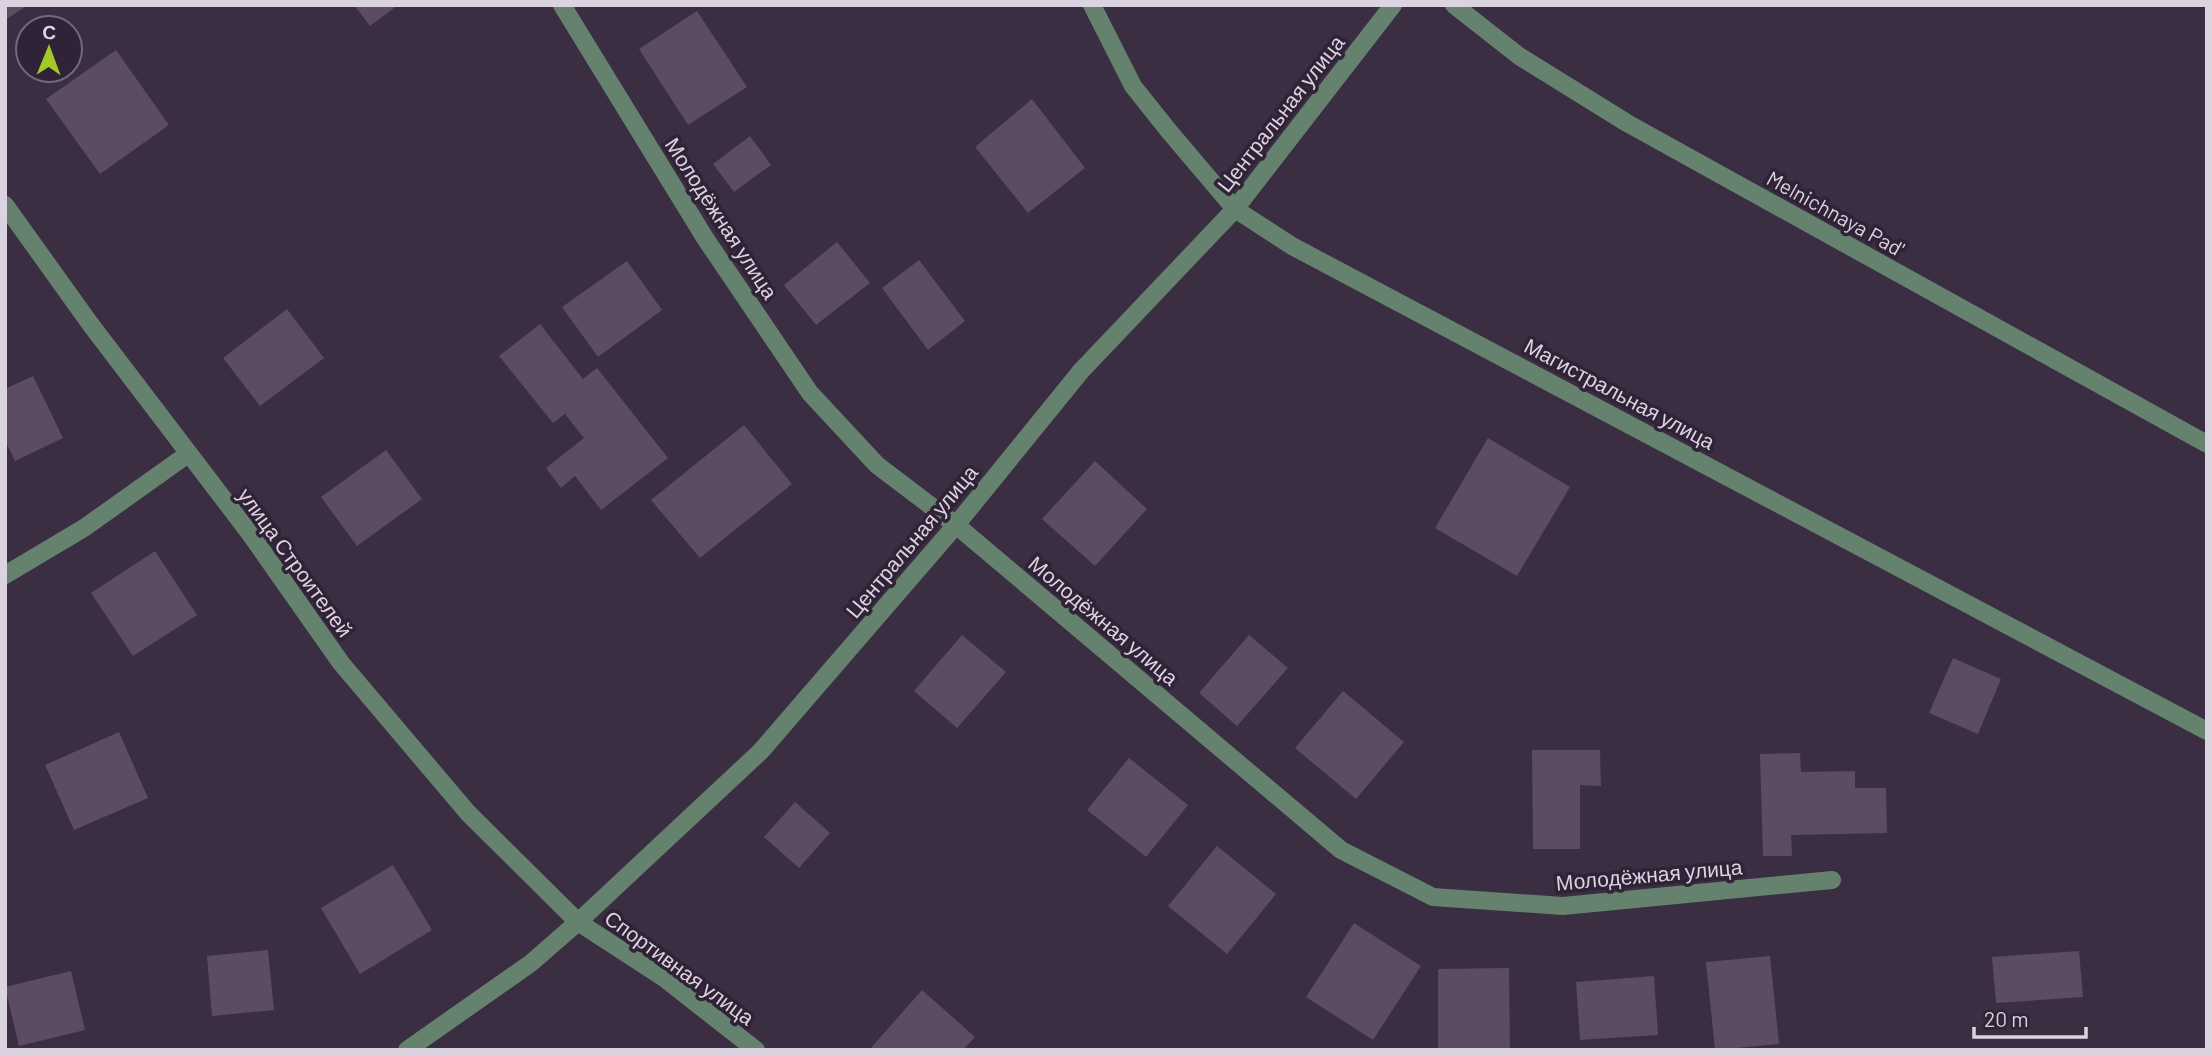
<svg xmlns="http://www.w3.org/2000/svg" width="2212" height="1055" font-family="Barlow,sans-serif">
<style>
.building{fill:#5b4c62}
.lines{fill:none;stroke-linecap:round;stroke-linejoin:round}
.minor{stroke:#65826f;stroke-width:18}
.labels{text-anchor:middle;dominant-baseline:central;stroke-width:7;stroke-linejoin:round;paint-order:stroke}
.street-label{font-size:21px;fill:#dcd3e0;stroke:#312337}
</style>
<rect width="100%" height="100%" fill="#3b2d42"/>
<path class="building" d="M5 5H28L5 20Z
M354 5H398L370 26Z
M697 11 747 87 688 125 639 49Z
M116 50 169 125 100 174 46 99Z
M1032 99 1085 168 1028 213 975 147Z
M750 136 771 165 734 192 713 164Z
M837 242 870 283 816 325 784 285Z
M919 260 965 321 928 350 882 288Z
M627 261 662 310 598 357 562 307Z
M287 309 324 358 260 406 223 358Z
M540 324 583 379 597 368 668 458 601 510 575 476 561 488 546 468 584 438 565 414 553 423 499 356Z
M33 376 63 438 15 461 5 440V389Z
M744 425 792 484 700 558 651 500Z
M1488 438 1570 487 1517 576 1435 528Z
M386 450 422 499 357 546 321 497Z
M1095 461 1147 509 1095 566 1042 519Z
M155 551 197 615 133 656 91 593Z
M962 635 1006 672 957 728 914 691Z
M1249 635 1288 668 1237 726 1199 693Z
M1953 658 2001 679 1978 734 1929 713Z
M1343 691 1404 742 1356 799 1295 748Z
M119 732 148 798 74 830 45 765Z
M1532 750H1600L1601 786 1580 785V849H1533Z
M1800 753 1801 772 1855 771V788H1886L1887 833 1791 835 1792 856H1763L1760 754Z
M1129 758 1188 805 1146 857 1087 810Z
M795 802 830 833 799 868 764 837Z
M1217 846 1276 894 1227 954 1168 906Z
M393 865 432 930 360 974 321 908Z
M1354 923 1421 966 1373 1040 1306 997Z
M268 950 274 1010 212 1016 207 956Z
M2079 951 2083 997 1996 1003 1992 957Z
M1770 956 1779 1044 1715 1050 1706 962Z
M1509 968 1510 1050H1438V969Z
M71 971 85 1030 19 1046 5 987Z
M1654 976 1658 1035 1580 1040 1576 982Z
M922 990 975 1037 963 1050H872L870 1049Z"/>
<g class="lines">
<path class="minor" d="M562 5 705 238 810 393 877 465 956 525 1341 850 1433 897 1563 906 1832 880
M1092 5 1133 86 1168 130 1235 209 1292 246 2207 731
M1454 5 1519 56 1627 123 2207 444
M5 205 91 325 251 535 341 663 468 813 578 922 664 978 756 1050
M5 575 84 528 188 454
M407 1050 531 963 578 922 761 751 956 525 1081 371 1235 209 1393 5"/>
</g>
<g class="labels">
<g class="street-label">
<text transform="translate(1280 113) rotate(-52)">Центральная улица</text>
<text transform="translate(1836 213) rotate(29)">Melnichnaya Pad'</text>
<text transform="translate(722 218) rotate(57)">Молодёжная улица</text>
<text transform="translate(1620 393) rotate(28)">Магистральная улица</text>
<text transform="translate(911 541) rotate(-50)">Центральная улица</text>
<text transform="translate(296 562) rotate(54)">улица Строителей</text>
<text transform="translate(1104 620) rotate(40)">Молодёжная улица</text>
<text transform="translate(1649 874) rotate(-5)">Молодёжная улица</text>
<text transform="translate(680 967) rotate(36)">Спортивная улица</text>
</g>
</g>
<rect width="2212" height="1055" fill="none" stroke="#dcd3e0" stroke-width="14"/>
<g transform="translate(49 49) rotate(1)"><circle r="33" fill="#312337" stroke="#75697b" stroke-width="2"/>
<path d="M0-5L12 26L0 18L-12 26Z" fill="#a4c825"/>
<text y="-10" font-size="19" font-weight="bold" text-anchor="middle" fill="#dcd3e0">С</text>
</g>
<path d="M1974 1027v10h112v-10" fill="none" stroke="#dcd3e0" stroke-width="3.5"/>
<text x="1984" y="1027" font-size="21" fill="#dcd3e0" stroke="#312337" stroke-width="5" paint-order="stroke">20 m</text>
</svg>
